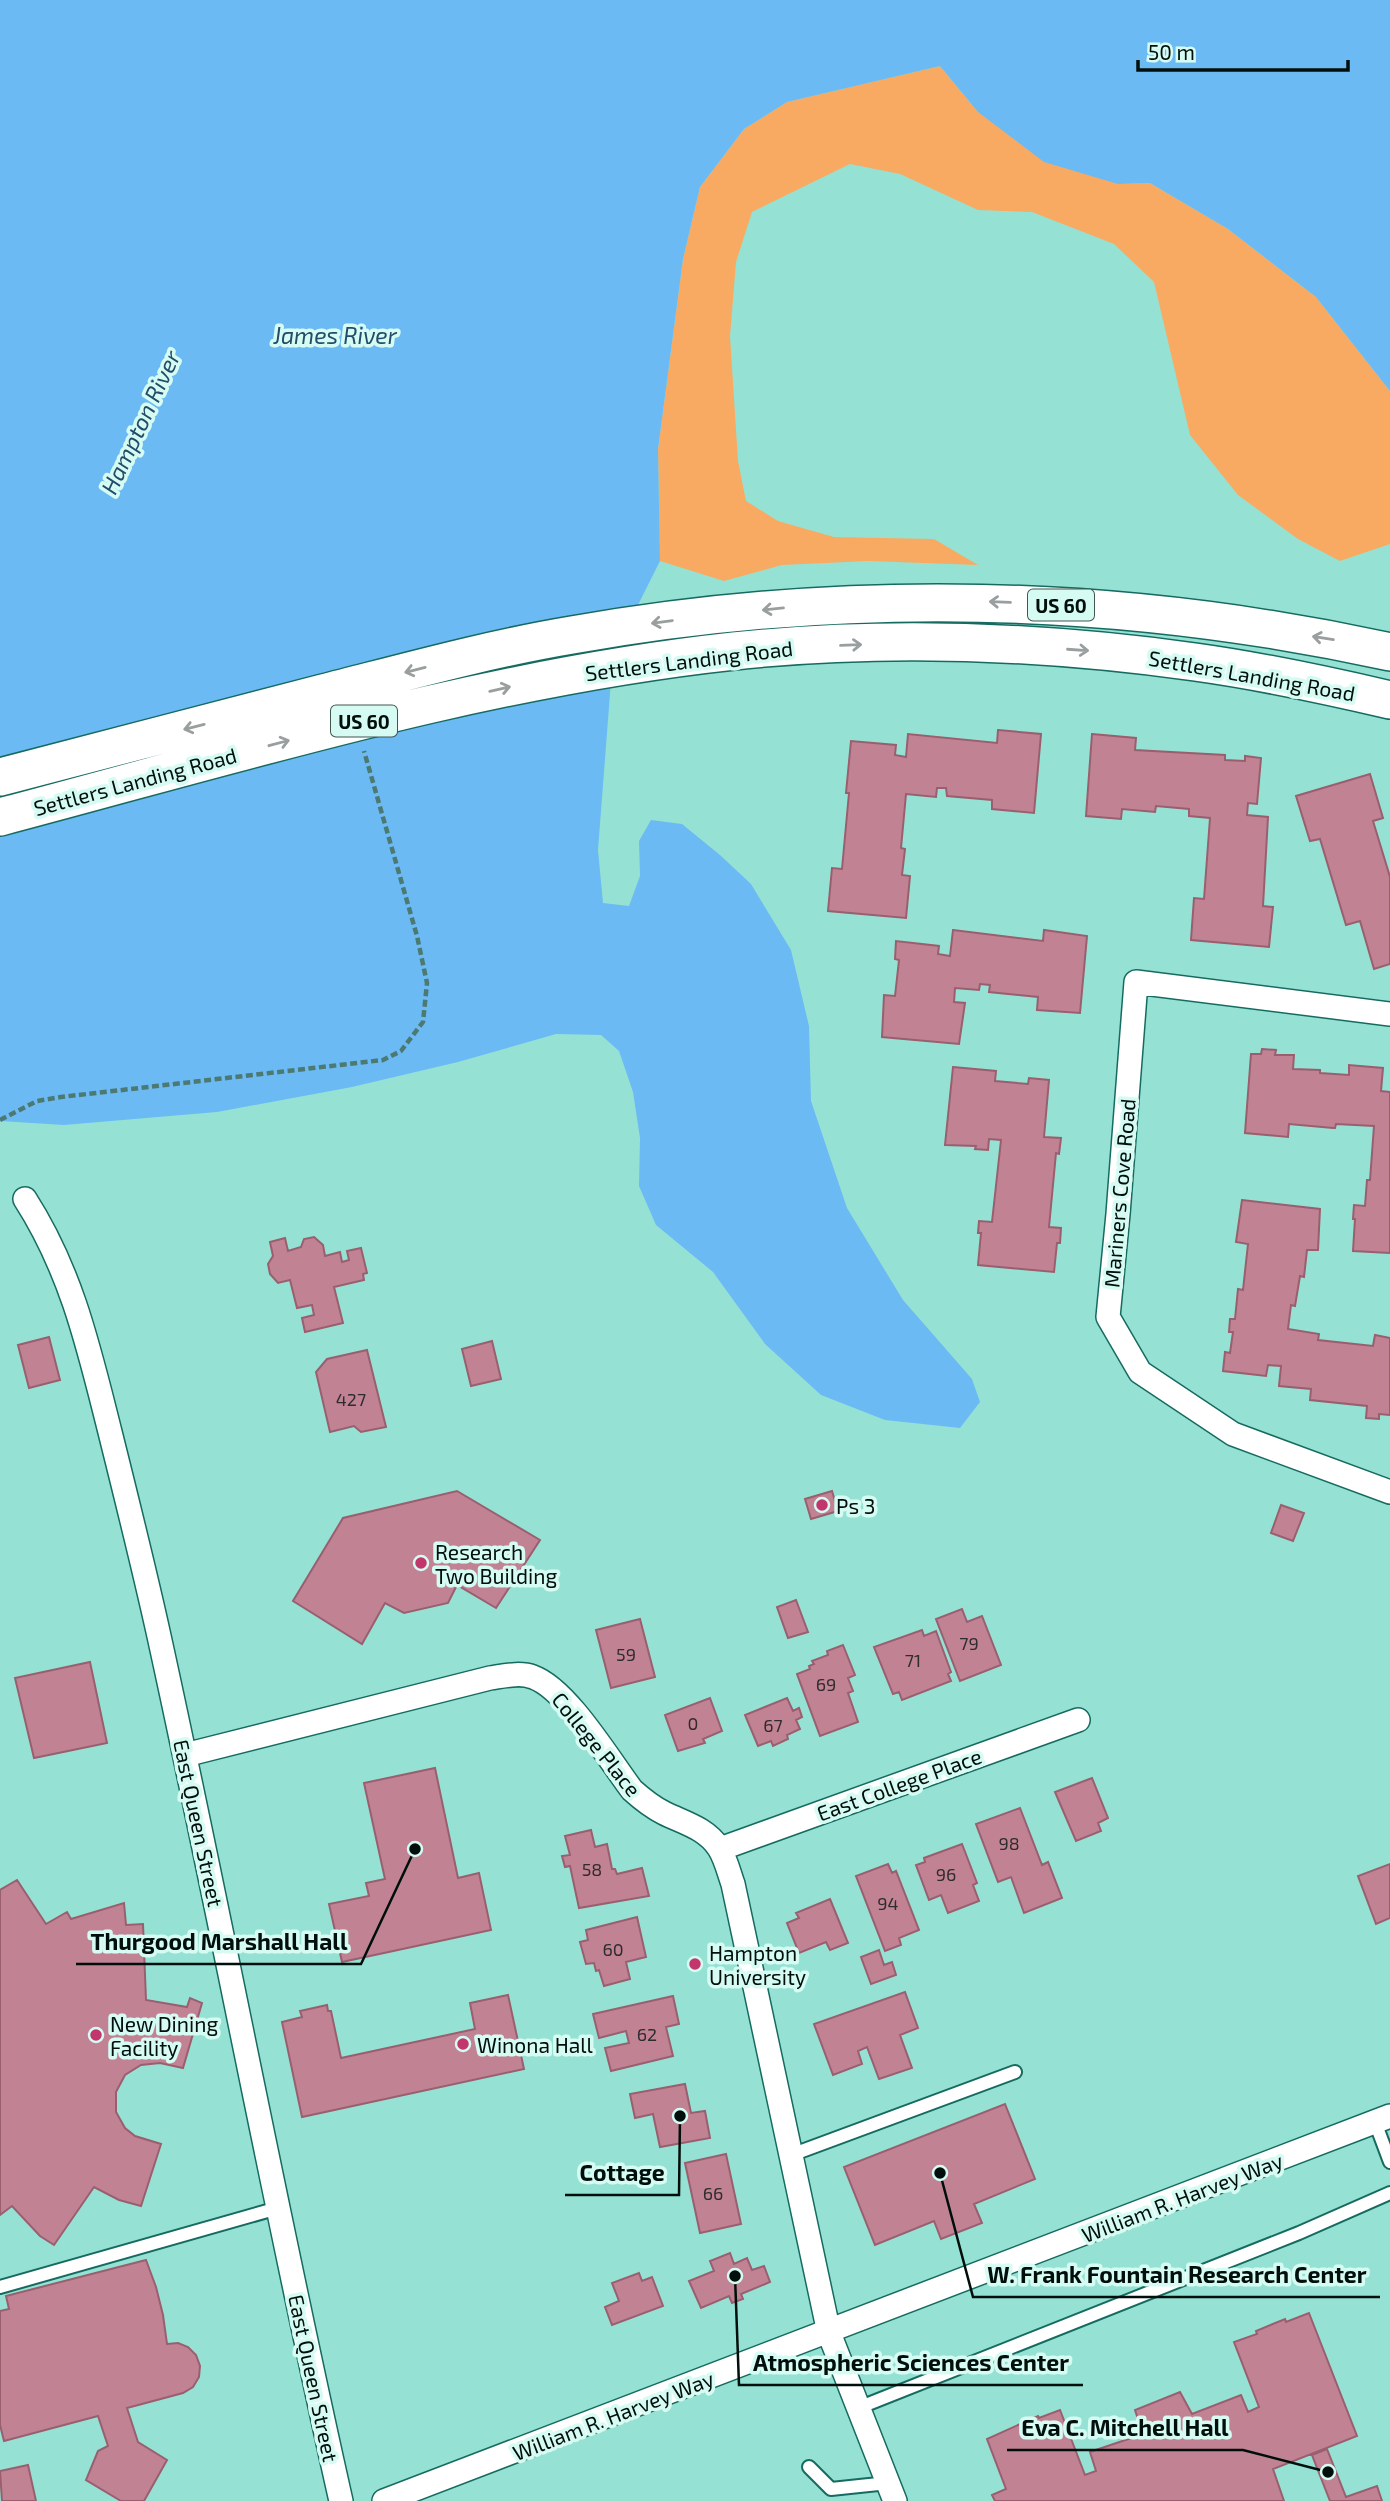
<svg xmlns="http://www.w3.org/2000/svg" width="1390" height="2501" font-family="'Exo 2',sans-serif">
<style>
.green{fill:#f8aa62}
.water{fill:#6cbaf4}
.building{fill:#c18393;stroke:#9a5f6f;stroke-width:2}
.lines{fill:none;stroke-linecap:round;stroke-linejoin:round}
.lane-casing{stroke:#166b60;stroke-width:16}
.street-casing{stroke:#166b60;stroke-width:26}
.primary-casing{stroke:#166b60;stroke-width:40}
.path{stroke:#4c7a72;stroke-width:4.5;stroke-dasharray:7 3.5;stroke-linecap:butt}
.lane{stroke:#fff;stroke-width:12}
.street{stroke:#fff;stroke-width:23}
.primary{stroke:#fff;stroke-width:37}
.oneway{stroke:#999f9e}
.poi-dot{fill:#c2366b;stroke:#d6fbf3;stroke-width:2.5}
.labels{text-anchor:middle;dominant-baseline:central;stroke-width:7;stroke-linejoin:round;paint-order:stroke}
.number-label{font-size:18px;fill:#302c2e}
.shield{fill:#d6fbf3;stroke:#405651;stroke-width:2}
.shield-label{font-size:19px;font-weight:bold;fill:#000f0c}
.street-label{font-size:21px;fill:#000f0c;stroke:#d6fbf3}
.poi-label{font-size:21px;fill:#000f0c;stroke:#d6fbf3;text-anchor:start}
.water-label{font-size:23px;font-style:italic;fill:#224c6a;stroke:#d6fbf3}
.leader{fill:none;stroke:#000f0c;stroke-width:2.5}
.callout-dot{fill:#000f0c;stroke:#d6fbf3;stroke-width:2.5}
.callout-label{font-size:23px;text-anchor:middle;font-weight:bold;fill:#000f0c;stroke:#d6fbf3;stroke-width:7;stroke-linejoin:round;paint-order:stroke}
</style>
<rect width="100%" height="100%" fill="#95e2d4"/>
<path class="green" d="M940 66 978 112 1118 184 1150 183 1228 229 1316 297 1390 391V544L1340 561 1298 539 1238 495 1190 435 1154 282 1114 244 1032 212 978 210 900 174 850 164 752 212 736 262 730 336 738 461 746 501 778 521 834 537 934 539 978 565 868 561 782 565 724 581 660 561 658 449 683 259 700 187 744 129 787 102Z"/>
<path class="water" d="M0 0H1390V391L1316 297 1228 229 1150 183 1118 184 1044 162 978 112 940 66 787 102 744 129 700 187 683 259 658 449 660 561 613 655 598 850 603 903 629 906 640 876 639 841 651 820 682 824 720 855 751 884 791 950 809 1026 811 1101 847 1208 903 1300 972 1379 980 1402 960 1428 885 1420 821 1395 765 1344 713 1272 656 1225 639 1186 640 1138 633 1092 619 1051 601 1035 556 1034 458 1062 352 1087 217 1112 64 1125 0 1121Z"/>
<path class="building" d="M998 730 1041 734 1034 813 992 809V800L947 796 946 788H937L936 797 906 794 901 848 905 849 902 875 910 876 906 918 828 911 832 868 842 869 849 793H846L851 741 896 745 895 755 906 757 908 734 997 743Z
M1092 734 1136 738 1135 750 1225 755V760L1245 761V756L1261 758 1257 804 1248 803 1247 815 1268 817 1263 906 1273 907 1269 947 1191 940 1194 898 1204 899 1210 818 1189 816V809L1156 806 1155 812 1122 809 1121 819 1086 816Z
M1370 774 1383 818 1373 821 1390 877V964L1374 969 1360 921 1346 925 1320 839 1310 841 1296 796Z
M953 930 1043 941 1044 930 1087 936 1080 1013 1037 1010 1038 997 989 992 990 985 980 984 979 990 955 988 954 1002 965 1003 959 1044 882 1037 884 995 895 996 899 960 895 959 896 941 939 946 938 954 950 956Z
M1262 1049 1276 1050 1275 1055H1294L1293 1069 1320 1070V1073L1349 1075V1065L1383 1068 1381 1091 1390 1092V1253L1353 1251 1355 1219H1353L1354 1205 1365 1206 1367 1180H1370L1374 1126 1336 1124 1335 1128H1333L1289 1124 1288 1137 1245 1133 1251 1054H1261Z
M953 1067 996 1071 995 1081 1028 1084 1029 1078 1049 1080 1044 1137 1061 1138 1059 1154 1056 1153 1049 1227 1061 1228 1060 1243H1057L1054 1272 978 1265 981 1233H978L979 1221 992 1222 1001 1140 989 1139 988 1150 975 1149 976 1146 945 1145Z
M1242 1200 1320 1209 1318 1250H1307L1304 1277 1300 1276 1295 1306 1291 1305 1288 1329 1319 1334 1318 1340 1373 1346 1375 1335 1390 1338V1415L1379 1414V1419L1366 1418 1367 1406 1310 1400 1311 1389 1279 1386 1281 1366 1268 1365 1266 1376 1223 1371 1225 1352 1230 1353 1233 1332H1229L1230 1319H1235L1238 1289 1243 1290 1248 1244 1236 1242Z
M314 1237 323 1245 325 1256 340 1252 342 1262 349 1260 347 1251 361 1248 367 1273 363 1274 364 1280 334 1287 343 1323 305 1332 302 1318 314 1315 312 1305 297 1308 290 1280 278 1283 270 1274 268 1264 273 1256 270 1242 285 1238 288 1251 301 1247 304 1239Z
M49 1337 60 1380 29 1388 18 1345Z
M492 1341 501 1379 471 1386 462 1349Z
M367 1350 386 1427 361 1432 354 1426 330 1432 316 1372 327 1359Z
M457 1491 540 1540 496 1608 457 1585 448 1603 404 1613 385 1603 362 1644 293 1601 343 1518Z
M832 1491 838 1511 811 1519 805 1499Z
M1281 1505 1304 1513 1293 1541 1271 1533Z
M796 1600 808 1632 788 1638 777 1607Z
M962 1609 967 1622 982 1616 1001 1665 960 1681 936 1619Z
M640 1619 655 1677 611 1688 596 1630Z
M922 1630 924 1636 936 1631 951 1672 948 1674 951 1681 902 1700 899 1692 893 1694 874 1647Z
M843 1645 855 1675 848 1678 853 1691 848 1693 858 1722 820 1736 797 1674 810 1669 809 1666 814 1664 812 1661 828 1655 827 1651Z
M90 1662 107 1743 34 1758 15 1678Z
M710 1698 722 1731 703 1739 705 1743 678 1751 665 1715Z
M787 1698 793 1711 799 1708 802 1717 796 1720 800 1729 787 1735 788 1739 773 1746 771 1741 758 1746 745 1715Z
M435 1768 458 1878 479 1873 491 1930 342 1962 329 1904 369 1896 366 1883 385 1879 364 1783Z
M1092 1778 1108 1818 1098 1823 1101 1831 1076 1841 1055 1792Z
M1020 1808 1042 1865 1048 1862 1062 1898 1024 1913 1011 1877 998 1882 976 1824Z
M591 1830 595 1847 607 1844 612 1869H615L617 1874 642 1868 649 1896 579 1908 570 1866 565 1867 562 1856 570 1855 565 1836Z
M962 1844 977 1883 973 1885 979 1901 948 1913 941 1895 929 1900 916 1865 925 1862 924 1858Z
M888 1864 892 1873 896 1871 919 1930 899 1938 901 1945 885 1951 856 1876Z
M1390 1864V1918L1376 1924 1358 1876Z
M17 1880 46 1924 67 1912 71 1919 124 1903 126 1925 143 1924 146 2000 187 2007 190 1998 202 2003 183 2068 160 2063 141 2065 125 2075 116 2092V2112L125 2128 135 2136 161 2144 141 2206 119 2200 94 2187 54 2245 40 2236 12 2206 0 2215V1890Z
M830 1899 848 1943 830 1950 826 1942 799 1953 787 1923 799 1918 796 1913Z
M637 1917 646 1957 626 1962 630 1979 604 1986 599 1970 596 1971 594 1963 586 1964 580 1942 588 1940 586 1930Z
M879 1950 884 1965 892 1962 896 1975 871 1984 861 1957Z
M905 1992 918 2028 900 2035 912 2068 879 2079 867 2047 858 2051 862 2064 833 2075 814 2024Z
M508 1995 524 2069 302 2117 282 2022 302 2017 300 2011 327 2005 328 2011H331L341 2058 475 2029 470 2003Z
M673 1996 679 2024 666 2027 673 2056 611 2071 605 2048 629 2043 626 2031 599 2038 593 2014Z
M685 2084 691 2113 705 2111 710 2138 660 2147 653 2114 635 2118 630 2094Z
M1005 2104 1035 2179 974 2204 982 2223 941 2239 934 2221 875 2245 844 2167Z
M726 2154 741 2224 700 2233 685 2163Z
M730 2253 734 2264 747 2258 752 2270 764 2266 770 2282 741 2294 743 2299 732 2303 729 2296 701 2308 689 2281 714 2271 710 2261Z
M146 2260 156 2287 163 2315 167 2344 178 2343 188 2347 196 2355 200 2366 199 2377 193 2387 183 2393 127 2408 138 2442 167 2460 144 2501H121L86 2480 98 2451 108 2446 98 2416 4 2441 0 2425V2311L9 2309 6 2296Z
M639 2273 642 2281 652 2277 663 2306 612 2325 605 2307 619 2301 612 2283Z
M1309 2313 1357 2436 1273 2469 1284 2501H995L992 2495 1006 2489 987 2439 1038 2416 1039 2418 1060 2410 1085 2475 1096 2471 1090 2452 1143 2434 1135 2410 1180 2392 1192 2414 1241 2395 1248 2412 1259 2407 1234 2342 1257 2334 1256 2331 1285 2319 1286 2322Z
M1327 2449 1346 2497 1377 2486 1382 2501H1330L1312 2455Z
M28 2465 36 2501H2L0 2471Z"/>
<g class="lines">
<defs>
<path id="lane" d="M1375 2122 1390 2162
M791 2155 1015 2072
M0 2287 278 2208
M858 2408 1299 2233 1390 2193
M809 2467 831 2489 888 2483"/>
<path id="street" d="M1390 1014 1136 982 1118 1214 1108 1317 1140 1372 1233 1434 1390 1492
M25 1199C72 1272 89 1349 110 1432 127 1500 144 1568 159 1636 222 1923 276 2214 341 2501
M185 1755 490 1678C504 1676 520 1672 533 1677 567 1689 610 1761 632 1790 642 1799 652 1807 664 1813 684 1823 706 1828 719 1848 726 1859 729 1873 733 1884L829 2333 895 2501
M720 1849 1078 1720
M384 2501 1390 2116"/>
<path id="primary" d="M0 777C108 749 215 721 323 693 406 672 488 649 572 635 844 587 1120 593 1390 652
M0 817C242 753 484 678 734 651 886 635 1044 641 1195 662 1260 671 1326 685 1390 700"/>
</defs>
<use href="#lane" class="lane-casing"/>
<use href="#street" class="street-casing"/>
<use href="#primary" class="primary-casing"/>
<path class="path" d="M0 1120 37 1101 61 1097 383 1060 401 1051 423 1022 427 983 417 936 364 751"/>
<use href="#lane" class="lane"/>
<use href="#street" class="street"/>
<use href="#primary" class="primary"/>
</g>
<defs><path id="oneway-shaft" d="M-6 0H5M1.5-3L5.5 0L1.5 3" fill="none" stroke-width="1.6" stroke-linecap="round" stroke-linejoin="round" transform="scale(1.75)"/></defs>
<g class="oneway">
<use href="#oneway-shaft" transform="translate(1000 602) rotate(-178)"/>
<use href="#oneway-shaft" transform="translate(773 609) rotate(174)"/>
<use href="#oneway-shaft" transform="translate(662 622) rotate(172)"/>
<use href="#oneway-shaft" transform="translate(1323 638) rotate(-171)"/>
<use href="#oneway-shaft" transform="translate(851 645) rotate(-2)"/>
<use href="#oneway-shaft" transform="translate(1078 650) rotate(4)"/>
<use href="#oneway-shaft" transform="translate(415 670) rotate(166)"/>
<use href="#oneway-shaft" transform="translate(500 689) rotate(-13)"/>
<use href="#oneway-shaft" transform="translate(194 727) rotate(166)"/>
<use href="#oneway-shaft" transform="translate(279 743) rotate(-15)"/>
</g>
<g class="poi-dot">
<circle cx="822" cy="1505" r="7"/>
<circle cx="421" cy="1563" r="7"/>
<circle cx="695" cy="1964" r="7"/>
<circle cx="96" cy="2035" r="7"/>
<circle cx="463" cy="2044" r="7"/>
</g>
<g class="labels">
<g class="number-label">
<text x="351" y="1399">427</text>
<text x="969" y="1643">79</text>
<text x="626" y="1654">59</text>
<text x="913" y="1660">71</text>
<text x="826" y="1684">69</text>
<text x="693" y="1723">0</text>
<text x="773" y="1725">67</text>
<text x="1009" y="1843">98</text>
<text x="592" y="1869">58</text>
<text x="946" y="1874">96</text>
<text x="888" y="1903">94</text>
<text x="613" y="1949">60</text>
<text x="647" y="2034">62</text>
<text x="713" y="2193">66</text>
</g>
<g class="shield">
<rect x="1028" y="589.5" width="66" height="31" rx="5"/>
<rect x="331" y="705.5" width="66" height="31" rx="5"/>
</g>
<g class="shield-label">
<text x="1061" y="605">US 60</text>
<text x="364" y="721">US 60</text>
</g>
<g class="street-label">
<text transform="translate(689 660) rotate(-7)">Settlers Landing Road</text>
<text transform="translate(1252 675) rotate(10)">Settlers Landing Road</text>
<text transform="translate(135 781) rotate(-15)">Settlers Landing Road</text>
<text transform="translate(1119 1193) rotate(-85)">Mariners Cove Road</text>
<text transform="translate(597 1744) rotate(51)">College Place</text>
<text transform="translate(899 1784) rotate(-20)">East College Place</text>
<text transform="translate(199 1823) rotate(78)">East Queen Street</text>
<text transform="translate(1182 2197) rotate(-21)">William R. Harvey Way</text>
<text transform="translate(314 2378) rotate(78)">East Queen Street</text>
<text transform="translate(613 2415) rotate(-21)">William R. Harvey Way</text>
</g>
<g class="poi-label">
<text x="836" y="1505">Ps 3</text>
<text x="435" y="1551">Research<tspan x="435" dy="24">Two Building</tspan></text>
<text x="709" y="1952">Hampton<tspan x="709" dy="24">University</tspan></text>
<text x="110" y="2023">New Dining<tspan x="110" dy="24">Facility</tspan></text>
<text x="477" y="2044">Winona Hall</text>
</g>
<g class="water-label">
<text x="335" y="335">James River</text>
<text transform="translate(140 422) rotate(-65)">Hampton River</text>
</g>
</g>
<path class="leader" d="M415 1849L361 1964H76M680 2116L679 2195H565M940 2173L973 2297H1380M735 2276L739 2385H1083M1328 2472L1243 2450H1007"/>
<g class="callout-dot">
<circle cx="415" cy="1849" r="7"/>
<circle cx="680" cy="2116" r="7"/>
<circle cx="940" cy="2173" r="7"/>
<circle cx="735" cy="2276" r="7"/>
<circle cx="1328" cy="2472" r="7"/>
</g>
<g class="callout-label">
<text x="219" y="1950">Thurgood Marshall Hall</text>
<text x="622" y="2181">Cottage</text>
<text x="1177" y="2283">W. Frank Fountain Research Center</text>
<text x="911" y="2371">Atmospheric Sciences Center</text>
<text x="1125" y="2436">Eva C. Mitchell Hall</text>
</g>
<path d="M1138 60v10h210v-10" fill="none" stroke="#000f0c" stroke-width="3.5"/>
<text x="1148" y="60" font-size="21" fill="#000f0c" stroke="#d6fbf3" stroke-width="5" paint-order="stroke">50 m</text>
</svg>
